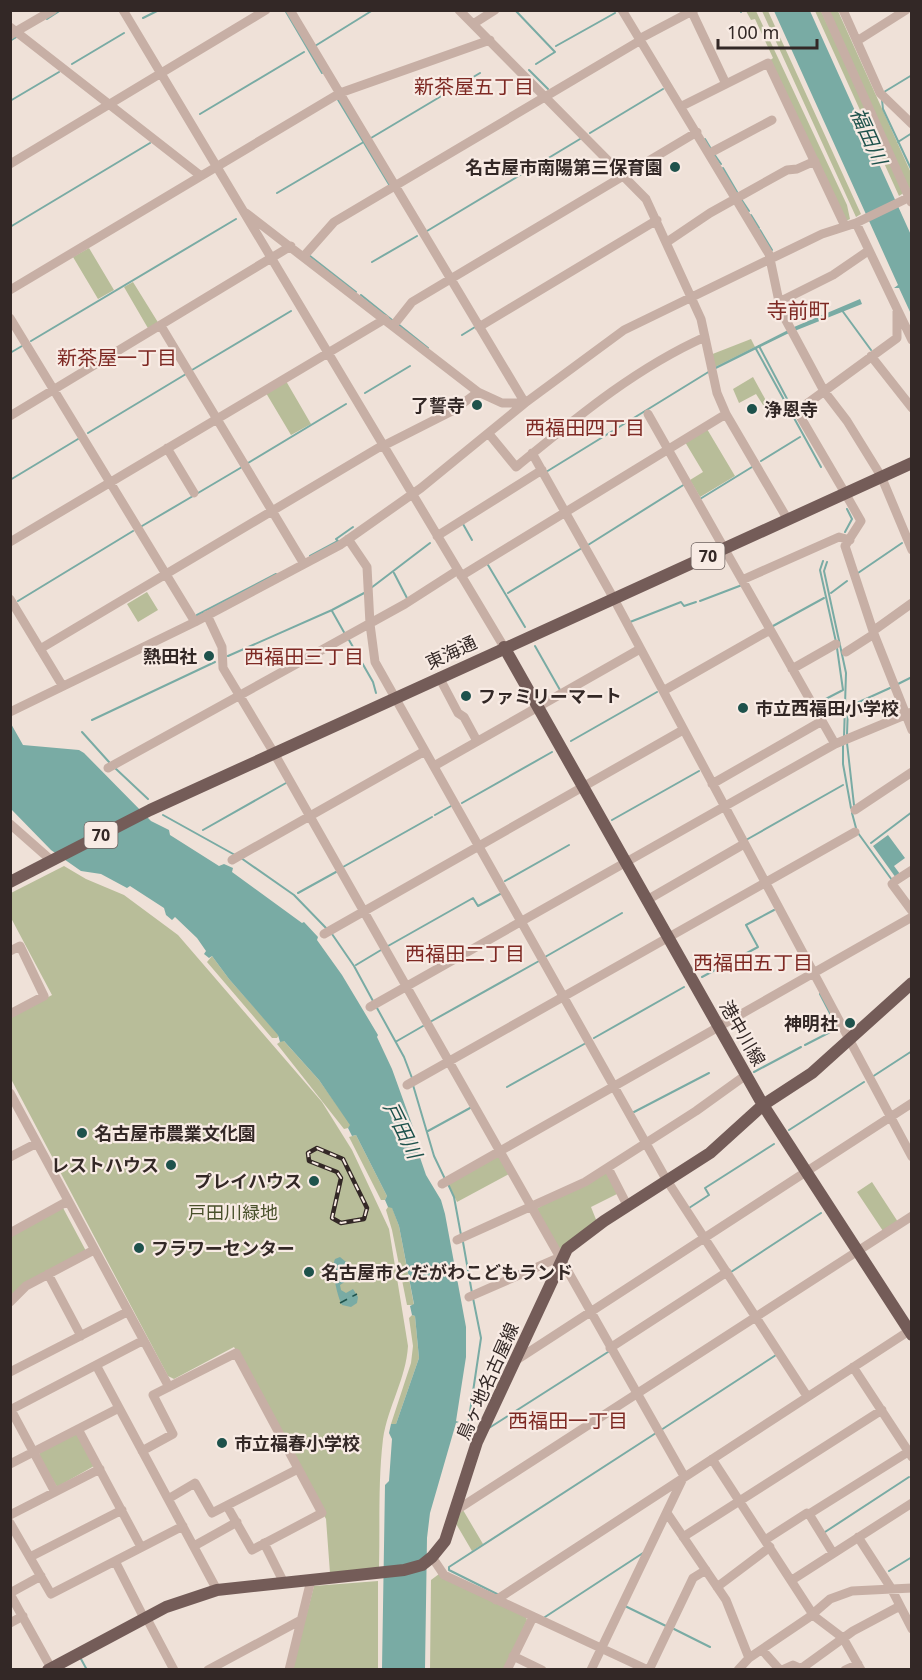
<svg xmlns="http://www.w3.org/2000/svg" width="922" height="1680" font-family="'Noto Sans','Noto Sans JP',sans-serif">
<style>
.green{fill:#b8bd99}
.water{fill:#79aba4}
.lines{fill:none;stroke-linecap:round;stroke-linejoin:round}
.stream{stroke:#79aba4;stroke-width:2}
.ferry{stroke:#1e524c;stroke-width:1.5;stroke-dasharray:8 6;stroke-linecap:butt}
.minor{stroke:#c7afa5;stroke-width:9}
.major{stroke:#745c58;stroke-width:12}
.rail-casing{stroke:#332826;stroke-width:4.5}
.rail{stroke:#f8ebe4;stroke-width:2;stroke-dasharray:7;stroke-linecap:butt}
.poi-dot{fill:#1e524c;stroke:#f8ebe4;stroke-width:2}
.labels{text-anchor:middle;dominant-baseline:central;stroke-width:4.5;stroke-linejoin:round;paint-order:stroke}
.shield{fill:#f8ebe4;stroke:#6e625f;stroke-width:1.5}
.shield-label{font-size:16px;font-weight:bold;fill:#332826}
.poi-label{font-size:18px;font-weight:bold;fill:#332826;stroke:#f8ebe4;text-anchor:start}
.street-label{font-size:18px;fill:#332826;stroke:#f8ebe4}
.park-label{font-size:18px;fill:#49502b;stroke:#f8ebe4}
.neighbourhood-label{font-size:20px;fill:#7e2923;stroke:#f8ebe4}
.water-label{font-size:20px;font-style:italic;fill:#1e524c;stroke:#f8ebe4}
.quarter-label{font-size:21px;fill:#7e2923;stroke:#f8ebe4}
</style>
<rect width="100%" height="100%" fill="#efe1d8"/>
<path class="green" d="M746 11H756L847 205 850 219 846 221 769 61 773 58 755 19 751 20Z
M762 11H768L861 214 856 217Z
M815 11H821L905 192 899 196Z
M827 11H838L911 173V189L909 190Z
M89 248 114 290 98 299 73 257Z
M133 282 159 324 149 330 124 287Z
M751 339 755 347 713 368 710 355Z
M753 377 775 417 772 419 756 394 739 403 733 389Z
M286 381 311 424 291 435 266 393Z
M707 429 735 476 700 497 690 480 703 472 685 442Z
M147 592 158 610 138 622 127 604Z
M64 866 86 879 124 895 178 935 322 1102 352 1150 389 1229 408 1346C406 1379 388 1406 383 1439 378 1481 380 1525 379 1568L330 1573 326 1519 234 1347 174 1379 168 1376 11 1079V1017L52 995 11 918V893Z
M212 956 229 979 279 1035 277 1038H272L207 962Z
M283 1040 319 1080 351 1125 348 1128 344 1129 277 1044Z
M356 1135 387 1196 385 1200H381L349 1137Z
M498 1156 509 1174 457 1202 448 1183Z
M606 1171 619 1193 591 1207 597 1222 561 1254 536 1209Z
M872 1182 898 1222 883 1231 857 1192Z
M62 1206 86 1251 11 1297V1237Z
M388 1207H392L399 1226 414 1305H407L392 1230 386 1210Z
M412 1315 415 1316 419 1358 396 1424H391L411 1363 413 1346 409 1318Z
M75 1434 79 1436 94 1466 57 1487 39 1456 40 1452Z
M463 1510 483 1544 472 1551 455 1522 457 1513Z
M439 1574 525 1615 527 1620 504 1669 430 1670 431 1580Z
M378 1581V1669L292 1670 314 1586Z"/>
<path class="water" d="M774 11H810L911 235V314L899 288H894L898 285Z
M860 299 862 304 787 334 714 370 713 368 794 327Z
M10 722 23 745 79 750 84 753 151 821 169 830 170 835 219 866 224 864 233 868 232 872 302 923 304 922 318 937 317 940 342 975 378 1035 377 1037 392 1069 414 1130V1140L426 1175 441 1200 445 1214 466 1327V1357L456 1421 459 1422 456 1423 430 1513 427 1538 425 1669H382L385 1485 389 1481 392 1439 389 1433 391 1424H396L419 1358 415 1316 412 1315 410 1306 414 1304 399 1226 392 1208 388 1207 385 1200 387 1196 356 1135 352 1136 348 1128 350 1125 319 1080 284 1041 280 1042 278 1035 229 979 212 956 209 958 204 954 206 951 197 938 175 917 172 920 166 915 164 908 130 886 127 888 101 874 81 871 51 850 11 809Z
M888 835 905 858 894 866 900 874 896 878 873 846Z
M340 1257 346 1262 343 1270 346 1281 340 1285 341 1290 346 1293 353 1289 358 1297 357 1303 351 1307 342 1305C337 1297 331 1267 335 1259Z"/>
<g class="lines">
<path class="stream" d="M285 10 322 73
M515 10 555 52 536 64
M741 10V12
M143 18 159 10
M47 19 61 10
M10 41 18 36
M315 46 373 10
M556 46 615 13
M72 64 124 33
M529 70 548 89
M884 92 912 75
M337 98 390 186
M882 100 883 109 912 171
M10 101 59 72
M200 114 304 52
M590 133 663 89
M371 138 480 73
M705 139 711 149
M898 142 912 133
M714 154 721 164
M723 168 737 192
M277 193 362 143
M741 199 749 211
M751 215 759 228
M10 227 150 143
M760 230 772 250
M427 231 580 139
M310 256 356 292
M372 262 417 236
M361 295 392 320
M841 309 871 350
M398 324 428 348
M462 335 475 327
M31 341 236 219
M759 346 794 412
M756 349 821 467
M10 353 22 346
M192 370 291 311
M365 393 410 366
M88 433 186 374
M761 461 800 437
M248 463 346 404
M546 472 710 371
M10 480 78 439
M198 493 242 467
M700 499 752 467
M463 524 472 540
M142 526 193 496
M845 532 852 519 847 509
M588 545 685 484
M310 556 338 541 336 539 353 527
M823 561 820 570 836 642
M827 562 824 571 846 673 844 737
M488 565 525 627
M394 573 408 600
M858 573 902 543
M371 588 430 543
M508 593 582 548
M831 593 847 581
M18 601 133 531
M700 601 742 585
M332 611 345 634
M197 615 276 574
M630 622 681 602 684 606 696 602
M773 626 824 598
M349 640 373 682 376 693
M535 646 560 690
M228 656 332 610 366 592
M896 685 912 677
M816 704 843 690 837 648
M92 720 215 662
M82 732 109 762
M847 734 848 707 890 688
M571 741 657 692
M843 742V764L851 808
M847 743 854 805
M115 768 148 799
M462 803 552 752
M852 813 856 828
M163 815 235 855
M435 815 451 806
M612 820 699 771
M203 830 286 783
M858 833 892 880
M746 840 843 785
M871 843 912 812
M241 858 294 895 326 928
M343 867 432 817
M505 881 569 845
M298 893 336 872
M332 934 354 966 373 1001
M388 946 473 898 478 906 502 893
M545 957 622 913
M356 965 381 950
M702 977 758 947 746 925 774 910
M820 994 834 1021
M377 1008 404 1057 412 1078
M430 1022 539 961
M594 1038 684 987
M397 1041 423 1026
M805 1045 838 1028 837 1026
M754 1072 801 1047
M872 1077 912 1051
M413 1085 434 1156 445 1179
M507 1087 586 1043
M634 1112 709 1073
M789 1130 864 1082
M428 1131 470 1108
M448 1184 454 1197 461 1235
M689 1208 709 1195 705 1188 774 1144
M463 1242 472 1293
M731 1272 821 1213
M473 1298 481 1338 468 1425 477 1428
M489 1428 608 1352
M661 1430 776 1355
M825 1532 909 1477
M889 1571 912 1557
M497 1594 449 1570V1567L656 1433
M625 1606 666 1626
M545 1617 643 1553
M674 1629 710 1647
M81 1659 87 1670"/>
<path class="ferry" d="M340 1303 357 1294"/>
<path class="minor" d="M123 10 504 647
M290 10 525 403
M459 10 646 199 701 319 717 393 726 414 788 520
M622 10 769 254 781 311 824 391 847 421 881 476 912 550
M825 10 911 202
M843 10 880 93 912 124
M473 24 495 10
M10 27 201 176
M10 35 53 10
M641 38 694 10
M857 41 906 10
M726 84 768 63 845 226
M682 106 726 84 691 10
M710 153 772 120
M10 164 266 10
M246 213 478 392 502 403H525
M856 223 912 340
M667 242 710 213 787 170 797 169 815 161
M304 256 334 222 641 40
M10 290 340 93 490 40
M779 302 833 275 868 251
M10 318 195 622
M161 326 304 564
M393 326 412 302 697 132
M479 327 657 220
M871 356 912 408
M648 414 835 744
M10 416 291 246
M489 434 516 467C576 418 634 369 705 337
M383 446 454 410 478 392
M167 448 194 493
M532 453 614 599 912 1157
M845 493 861 521 845 546 874 634 912 730
M845 493 797 411 897 338V311
M437 536 542 470
M348 539 367 567 370 624 375 662 666 1179 807 1396
M10 542 385 319
M461 576 726 414
M742 580 839 537 850 540
M10 599 62 685
M207 615 222 647 223 668 274 753 684 1476
M873 631 912 603
M40 649 383 445
M846 652 874 634
M792 669 836 644
M439 677 458 713 464 717 477 741
M663 691 770 630
M10 712 195 622 340 545 421 488 525 403 624 330 822 234 856 223 912 196
M434 766 640 649
M108 768 405 604 458 570
M712 784 822 721
M855 810 912 772
M10 824 52 861
M232 860 425 751
M895 881 912 870
M892 884 912 911
M647 900 744 844
M324 934 683 730
M10 951 20 946 44 996 10 1014
M370 1007 835 744 912 712
M407 1085 855 832
M10 1093 169 1387
M10 1157 37 1143
M608 1168 627 1205
M442 1184 912 917
M10 1233 68 1201
M457 1240 585 1182 696 1111 746 1075
M48 1274 81 1336
M469 1297 560 1257
M10 1302 26 1286 94 1250
M610 1348 727 1272
M515 1361 912 1103
M96 1365 217 1590
M853 1367 912 1457
M10 1372 127 1312
M10 1408 55 1492
M10 1410 142 1341
M78 1429 141 1547
M142 1451 173 1434 153 1395 236 1353 322 1513 252 1550 227 1506
M712 1459 814 1616 843 1638 861 1670
M10 1464 119 1408
M168 1499 195 1483 212 1513 298 1469
M455 1511 912 1216
M667 1513 726 1600 749 1658
M10 1515 100 1469
M10 1523 51 1594 183 1526
M683 1537 882 1410
M858 1537 891 1588 912 1629
M765 1540 807 1513 809 1514
M264 1543 284 1583
M194 1546 237 1522
M833 1553 809 1514 908 1452
M30 1557 122 1510
M432 1557 444 1575 648 1670
M115 1561 144 1618
M792 1580 912 1503
M717 1587 770 1547
M10 1593 41 1576
M10 1594 51 1668
M496 1600 912 1329
M146 1617 174 1670
M10 1623 23 1616
M763 1651 780 1670
M513 1656 542 1670
M802 1668 853 1631 900 1606
M208 1670 301 1620
M289 1670 311 1580
M507 1670 533 1617
M591 1670 684 1476
M649 1670 693 1578 706 1570
M738 1670 749 1658 808 1618 830 1599 852 1591 912 1588
M782 1670 793 1665 804 1670
M845 1670 858 1664"/>
<path class="major" d="M504 647 763 1105 912 1335
M10 882 150 810 912 463
M48 1670 166 1607 217 1590 404 1570 422 1565 432 1557 445 1541 477 1442 567 1249 604 1221 710 1153 763 1105 812 1073 912 983"/>
<defs>
<path id="rail" d="M317 1148 343 1159 367 1208 364 1219 341 1223 332 1218 341 1178 337 1172 309 1161 308 1153Z"/>
</defs>
<use href="#rail" class="rail-casing"/>
<use href="#rail" class="rail"/>
</g>
<g class="poi-dot">
<circle cx="675" cy="167" r="6"/>
<circle cx="477" cy="405" r="6"/>
<circle cx="752" cy="409" r="6"/>
<circle cx="209" cy="656" r="6"/>
<circle cx="466" cy="696" r="6"/>
<circle cx="743" cy="708" r="6"/>
<circle cx="850" cy="1023" r="6"/>
<circle cx="82" cy="1133" r="6"/>
<circle cx="171" cy="1165" r="6"/>
<circle cx="314" cy="1181" r="6"/>
<circle cx="139" cy="1248" r="6"/>
<circle cx="309" cy="1272" r="6"/>
<circle cx="222" cy="1443" r="6"/>
</g>
<g class="labels">
<g class="shield">
<rect x="691.5" y="543" width="33" height="26" rx="4.5"/>
<rect x="84.5" y="822" width="33" height="26" rx="4.5"/>
</g>
<g class="shield-label">
<text x="708" y="556">70</text>
<text x="101" y="835">70</text>
</g>
<g class="poi-label">
<text x="663" y="167" text-anchor="end">名古屋市南陽第三保育園</text>
<text x="465" y="405" text-anchor="end">了誓寺</text>
<text x="764" y="409">浄恩寺</text>
<text x="197" y="656" text-anchor="end">熱田社</text>
<text x="478" y="696">ファミリーマート</text>
<text x="755" y="708">市立西福田小学校</text>
<text x="838" y="1023" text-anchor="end">神明社</text>
<text x="94" y="1133">名古屋市農業文化園</text>
<text x="159" y="1165" text-anchor="end">レストハウス</text>
<text x="302" y="1181" text-anchor="end">プレイハウス</text>
<text x="151" y="1248">フラワーセンター</text>
<text x="321" y="1272">名古屋市とだがわこどもランド</text>
<text x="234" y="1443">市立福春小学校</text>
</g>
<g class="street-label">
<text transform="translate(451 652) rotate(-25)">東海通</text>
<text transform="translate(743 1033) rotate(60)">港中川線</text>
<text transform="translate(487 1381) rotate(-66)">鳥ヶ地名古屋線</text>
</g>
<g class="park-label">
<text x="233" y="1212">戸田川緑地</text>
</g>
<g class="neighbourhood-label">
<text x="474" y="86">新茶屋五丁目</text>
<text x="117" y="357">新茶屋一丁目</text>
<text x="585" y="427">西福田四丁目</text>
<text x="304" y="656">西福田三丁目</text>
<text x="465" y="953">西福田二丁目</text>
<text x="753" y="962">西福田五丁目</text>
<text x="568" y="1420">西福田一丁目</text>
</g>
<g class="water-label">
<text transform="translate(869 136) rotate(66)">福田川</text>
<text transform="translate(403 1130) rotate(64)">戸田川</text>
</g>
<g class="quarter-label">
<text x="798" y="310">寺前町</text>
</g>
</g>
<rect width="922" height="1680" fill="none" stroke="#332826" stroke-width="24"/>
<path d="M718 39v9h99v-9" fill="none" stroke="#332826" stroke-width="3"/>
<text x="727" y="39" font-size="18" fill="#332826" stroke="#f8ebe4" stroke-width="4.5" paint-order="stroke">100 m</text>
</svg>
